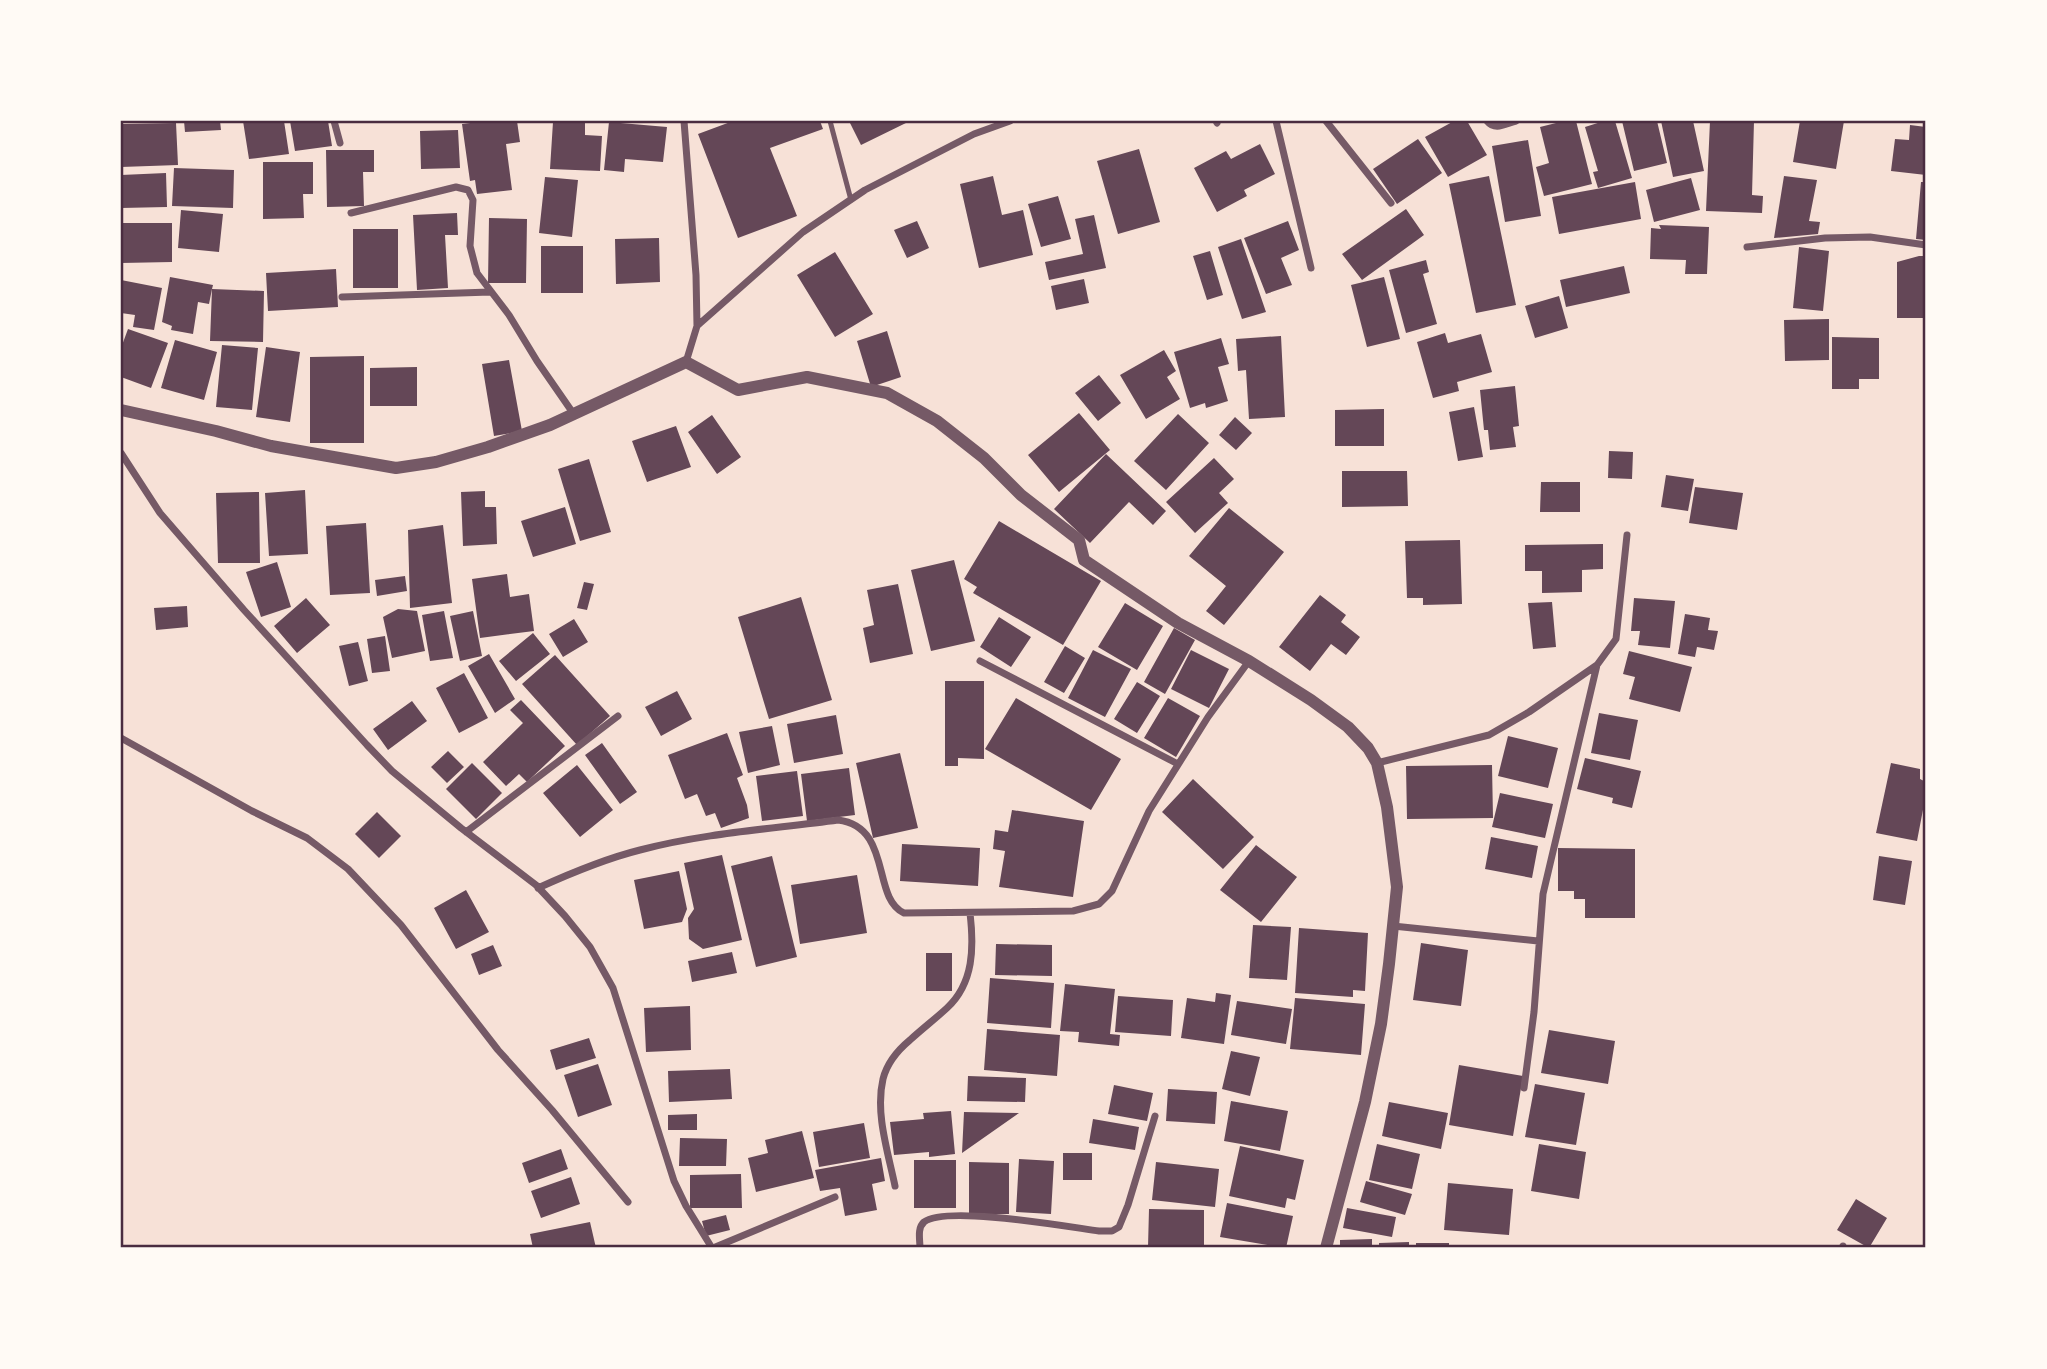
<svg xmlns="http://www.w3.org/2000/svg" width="2047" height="1369" font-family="'Alegreya Sans',sans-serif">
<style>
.building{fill:#644757}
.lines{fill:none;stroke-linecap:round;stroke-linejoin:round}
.service{stroke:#755966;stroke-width:5}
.minor{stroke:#755966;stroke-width:7}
.tertiary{stroke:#755966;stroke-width:12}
.neatline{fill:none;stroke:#4a2c40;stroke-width:2.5}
</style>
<rect width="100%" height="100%" fill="#f7e1d7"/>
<path class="building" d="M184 121H220L221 130 185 132Z
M243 121H284L289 154 249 159Z
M290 121H328L332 146 295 151Z
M486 121H517L520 142 506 144 512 190 477 194 475 180 470 181 462 124Z
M733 121H820L823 129 770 148 797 216 738 238 698 134Z
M849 121H910L861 145Z
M1454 121H1467L1487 155 1448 177 1425 137Z
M1564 121H1576L1592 184 1544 196 1536 167 1549 163 1540 127Z
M1604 121H1615L1632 178 1598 188 1593 172 1598 171 1585 127Z
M1622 121H1657L1667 163 1634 171Z
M1661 121H1693L1704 171 1673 177Z
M1710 121H1754L1752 195 1763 196 1762 213 1706 211Z
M1800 121H1844L1836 169 1793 162Z
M553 122 585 123V135L602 136 600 171 550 169Z
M609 122 667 127 663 162 625 159 624 172 604 170Z
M176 123 178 165 121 167V124Z
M1910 125 1926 127V175L1891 171 1895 139 1909 140Z
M458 130 460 168 421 169 420 131Z
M1418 139 1442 173 1397 204 1373 169Z
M1528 140 1541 216 1505 222 1492 146Z
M1260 144 1275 174 1244 190 1247 196 1217 212 1194 168 1226 151 1231 159Z
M1139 149 1160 222 1118 234 1097 161Z
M326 150H374V172H363L364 206 327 207Z
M263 162H313V194H303L304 218 263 219Z
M174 168 234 170 233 208 172 206Z
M166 173 167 207 121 208V175Z
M993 176 1002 215 1023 210 1033 255 979 268 960 184Z
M1489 176 1516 305 1476 313 1449 184Z
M1784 176 1817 180 1809 221 1820 222 1818 234 1774 238Z
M545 177 578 180 572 237 539 233Z
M1691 178 1700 210 1654 222 1646 190Z
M1635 182 1641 219 1559 234 1552 197Z
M1921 182H1926V240L1916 239Z
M1058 196 1071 239 1041 247 1028 204Z
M1406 209 1424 235 1362 280 1342 254Z
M181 210 223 214 219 252 178 248Z
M457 213 458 235H445L448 288 417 290 413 215Z
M1094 215 1106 268 1049 280 1045 262 1083 254 1075 219Z
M489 218 527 219 526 283H488Z
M917 221 929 248 907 258 894 230Z
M1288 221 1299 250 1281 258 1292 285 1266 294 1244 238Z
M121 223H172V262L121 263Z
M1659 225 1709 227 1707 274H1685L1686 260 1650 259 1651 228 1661 229Z
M353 229H398V288H353Z
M659 238 660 282 616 284 615 239Z
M1241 239 1266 312 1242 319 1218 247Z
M541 246H583V293H541Z
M1799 247 1829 251 1823 311 1793 308Z
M1210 251 1223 295 1207 300 1193 256Z
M835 252 873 314 835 337 797 275Z
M1919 256H1926V318H1897V262Z
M1426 260 1429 272 1423 274 1437 324 1406 333 1389 270Z
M1624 266 1630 293 1566 307 1560 280Z
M336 269 338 307 268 311 266 273Z
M170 277 213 285 212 289 264 291 263 342 210 341 212 289 209 304 198 302 193 334 171 330 172 326 162 322Z
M1384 277 1400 339 1367 347 1351 285Z
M1084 279 1089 303 1056 310 1051 286Z
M121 280 162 288 154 330 133 327 135 315 121 313Z
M1559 296 1568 328 1535 338 1525 306Z
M1829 319V360L1785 361 1784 320Z
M128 329 168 343 151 388 121 377V348Z
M887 331 901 377 871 387 857 341Z
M1445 333 1448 343 1481 334 1492 372 1457 382 1459 391 1433 398 1417 342Z
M1281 336 1285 417 1249 419 1246 370 1238 371 1236 339Z
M1832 337 1879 338V379H1859V389H1832Z
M1221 338 1229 364 1218 367 1228 401 1206 408 1205 403 1190 408 1174 352Z
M175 340 217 352 204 400 161 388Z
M222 345 258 348 252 410 216 407Z
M266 347 300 352 290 422 256 417Z
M1164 350 1176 371 1167 377 1180 399 1146 419 1120 375Z
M364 356V443H310V357Z
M509 360 522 431 494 436 482 364Z
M417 367V406H370V368Z
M1099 375 1121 403 1098 421 1075 393Z
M1515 386 1519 426 1513 427 1516 447 1490 450 1488 430H1484L1480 390Z
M1474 407 1483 457 1458 461 1449 412Z
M1384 409V446H1335V410Z
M1079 413 1110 450 1059 492 1028 455Z
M1178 414 1209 443 1166 490 1134 461Z
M712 415 741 457 717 474 688 432Z
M1235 417 1252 433 1236 450 1219 435Z
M676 426 691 467 647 482 632 441Z
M1609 451 1633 452 1632 479 1608 478Z
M1106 454 1166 511 1153 525 1129 502 1090 543 1054 509Z
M1214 458 1234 479 1219 493 1228 503 1195 533 1166 502Z
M589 459 611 532 580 541 558 469Z
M1342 471H1407L1408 506 1342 507Z
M1666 475 1694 479 1688 511 1661 507Z
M1541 482H1580V512H1540Z
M1695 487 1743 493 1737 530 1689 523Z
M305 490 308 554 269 556 265 493Z
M485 491V507H496L497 544 463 546 461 492Z
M259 492 260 563H218L216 493Z
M565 507 576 544 533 557 521 521Z
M1229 508 1284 552 1224 625 1206 611 1226 586 1189 556Z
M999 521 1101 581 1063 645 973 593 977 587 964 579Z
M366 523 370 593 330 595 326 526Z
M443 525 452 603 410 608 408 530Z
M1460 540 1462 604 1423 605V598H1407L1405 541Z
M1603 544V569L1582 570V592L1542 593V571H1525V545Z
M954 560 975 641 931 651 911 570Z
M277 562 291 607 261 617 246 572Z
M507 574 510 597 529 594 534 631 480 638 472 579Z
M405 576 407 591 377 596 375 580Z
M584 582 594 584 587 610 577 608Z
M898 584 913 654 870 663 863 628 874 625 867 590Z
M1320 595 1346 615 1341 622 1360 637 1346 655 1331 644 1310 671 1279 647Z
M801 597 832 700 769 719 738 617Z
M306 598 330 625 297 653 274 626Z
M1634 598 1675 601 1670 648 1638 645 1640 631H1631Z
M1552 602 1556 647 1533 649 1528 603Z
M1125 603 1163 626 1137 670 1098 647Z
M187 606 188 627 156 630 154 608Z
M398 609 417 611 425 651 392 658 383 617Z
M444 611 453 658 430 661 422 615Z
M473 611 482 656 460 661 450 616Z
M1685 614 1710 618 1708 630 1718 631 1714 650 1697 647 1695 657 1678 654Z
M999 617 1031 637 1011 667 980 647Z
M574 619 588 642 563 657 549 634Z
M1174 628 1195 640 1165 694 1144 682Z
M533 633 550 654 516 681 499 661Z
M385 636 390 671 372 673 367 639Z
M358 642 368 681 349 686 339 646Z
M1065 646 1085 658 1064 693 1044 682Z
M1093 650 1131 669 1105 717 1068 698Z
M1191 650 1229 669 1209 708 1171 689Z
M1629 651 1692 667 1680 712 1629 699 1635 677 1623 674Z
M489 654 515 699 495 713 468 666Z
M555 655 610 716 577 745 522 684Z
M464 673 488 718 459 733 436 688Z
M945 681H984V759L958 758V766H945Z
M1137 682 1160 696 1137 733 1114 719Z
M677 691 692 719 661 736 645 707Z
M1016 698 1121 759 1091 810 985 749Z
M1168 698 1200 716 1176 757 1144 738Z
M521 700 565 746 527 782 519 774 506 786 483 762 523 723 510 710Z
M412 701 427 721 388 750 373 729Z
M1599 713 1638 720 1630 760 1591 753Z
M836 715 843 754 794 763 787 724Z
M772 726 780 765 748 773 739 732Z
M727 733 743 775 737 778 747 805 749 818 721 828 715 813 706 816 697 794 685 799 668 755Z
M1508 736 1558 748 1548 788 1498 776Z
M602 743 637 792 620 804 585 755Z
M448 751 464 767 447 783 431 767Z
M900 753 918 828 873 838 856 763Z
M1585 758 1641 771 1632 808 1612 803 1613 798 1577 789Z
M472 763 502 793 476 819 446 789Z
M1891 763 1920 769V779L1926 782V794L1917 841 1876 833Z
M577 765 613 810 580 837 543 793Z
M1492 765 1493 818 1407 819 1406 766Z
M849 768 855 815 807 821 801 774Z
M797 771 803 816 762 821 756 776Z
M1193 779 1254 837 1223 869 1162 812Z
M1500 793 1553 804 1545 838 1492 827Z
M1012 810 1084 821 1073 897 999 887 1005 851 993 849 995 830 1008 832Z
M377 812 401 836 379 858 355 834Z
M1491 837 1538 846 1532 878 1485 869Z
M902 844 980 848 978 886 900 881Z
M1256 845 1297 877 1261 922 1220 890Z
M1558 848 1635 849V918H1585V899H1574V891H1558Z
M722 855 742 940 703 949 689 939 688 918 694 909 684 863Z
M772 856 797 957 756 967 731 866Z
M1879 856 1912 861 1905 905 1873 900Z
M679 871 687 909 682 922 644 929 634 880Z
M857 875 867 933 800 944 791 885Z
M466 890 489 932 456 949 434 908Z
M1253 925 1291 927 1287 980 1249 978Z
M1299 928 1368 933 1365 991 1353 990V997L1295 993Z
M1421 943 1468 950 1461 1006 1413 1000Z
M996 944 1052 945V976L995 975Z
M493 945 502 966 479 975 471 954Z
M732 952 737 973 692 982 688 961Z
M926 953H952V991H926Z
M990 978 1054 983 1051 1028 987 1023Z
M1065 984 1115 989 1110 1034 1120 1035 1119 1046 1078 1042 1079 1032 1060 1031Z
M1216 993 1231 995 1224 1044 1181 1038 1187 998 1215 1002Z
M1118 996 1173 1000 1171 1036 1115 1032Z
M1295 998 1365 1004 1361 1055 1290 1049Z
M1237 1001 1292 1009 1286 1044 1231 1035Z
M690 1006 691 1050 646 1052 644 1008Z
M987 1029 1060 1035 1057 1076 984 1070Z
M1549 1030 1615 1041 1608 1084 1541 1073Z
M589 1038 596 1058 556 1070 550 1050Z
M1231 1051 1260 1057 1250 1096 1222 1089Z
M598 1064 612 1105 578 1117 564 1075Z
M1459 1065 1523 1076 1513 1136 1449 1125Z
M730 1069 732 1099 669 1102 668 1071Z
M968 1076 1026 1078 1025 1102 967 1101Z
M1535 1084 1585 1093 1576 1145 1525 1137Z
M1114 1085 1153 1093 1147 1121 1108 1114Z
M1168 1089 1217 1092 1215 1124 1166 1121Z
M1231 1101 1288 1111 1280 1151 1224 1141Z
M1389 1102 1448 1113 1441 1149 1382 1136Z
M951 1111 955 1154 929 1157V1152L894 1155 890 1122 924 1119 923 1113Z
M964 1112 1019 1113 962 1153Z
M697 1114V1130H668V1115Z
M1093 1119 1139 1127 1135 1150 1089 1143Z
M864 1123 870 1158 819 1167 813 1132Z
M802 1131 814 1178 756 1192 748 1158 768 1153 765 1140Z
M680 1138 727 1139 726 1166H679Z
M1377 1144 1420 1154 1412 1189 1369 1180Z
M1539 1144 1586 1152 1579 1199 1531 1191Z
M1240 1146 1304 1160 1295 1200 1287 1198 1285 1208 1229 1196Z
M561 1149 568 1169 529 1183 522 1163Z
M1063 1153H1092V1180H1063Z
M881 1158 885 1181 872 1184 877 1210 845 1216 840 1188 820 1191 815 1170Z
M1019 1159 1054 1161 1051 1214 1016 1212Z
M914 1160H956V1208H914Z
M969 1162 1009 1163V1214H969Z
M1156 1162 1219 1169 1215 1207 1152 1200Z
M741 1174 742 1208H690V1175Z
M571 1177 580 1204 541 1218 531 1191Z
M1366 1181 1412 1194 1405 1215 1360 1202Z
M1448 1183 1513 1189 1509 1235 1444 1230Z
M1856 1199 1887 1218 1869 1248 1837 1230Z
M1227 1203 1293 1216 1286 1248 1220 1237Z
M1347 1208 1396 1217 1392 1237 1343 1228Z
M1149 1209 1204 1210V1248L1148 1247Z
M726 1215 730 1230 706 1236 702 1221Z
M590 1222 596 1248H533L530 1234Z
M1372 1239V1248H1340V1240Z
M1409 1242V1248H1379V1243Z
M1416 1243H1449V1248H1416Z"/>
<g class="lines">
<path class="service" d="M830 121 851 200"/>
<path class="minor" d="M334 121 340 143
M684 121 696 275 697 326
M1216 121 1217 123
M1276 121 1311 268
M1326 121 1391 203
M1487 121C1495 131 1505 124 1516 121
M351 213 456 187 468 190 473 200 470 246 477 273 509 315 537 361 573 413
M1747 247 1825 238 1870 237 1926 245
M342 297 490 292
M686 362 697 326 803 232 865 190 974 134 1010 121
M121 453 160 513 244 610 367 745 392 771 461 828 536 885 565 916 590 947 613 988 674 1181 686 1206 712 1248
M980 661 1178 764
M121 738 252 811 307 838 348 869 401 925 498 1050 552 1110 628 1202
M1377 763 1489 735 1529 712 1597 665 1616 639 1627 535
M466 832 618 716
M538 888C571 873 604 859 640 850 704 833 772 829 838 820 893 827 871 898 904 913L1073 911 1099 904 1112 891 1149 811 1208 717 1249 661
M1393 926 1538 941
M1524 1088 1534 1012 1543 894 1597 665
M895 1186C888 1152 875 1113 883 1079 887 1063 898 1050 910 1040 922 1029 935 1019 947 1008 974 983 974 947 970 913
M713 1248 835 1197
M920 1248C920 1240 917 1228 924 1222 946 1205 1069 1227 1099 1231H1112L1119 1227 1128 1205 1155 1116
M1843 1248V1246"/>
<path class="tertiary" d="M121 410 216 431 271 446 396 468 436 462 488 447 550 425 686 362 738 390 807 377 887 393 937 421 984 458 1021 495 1079 540 1084 560 1178 623 1249 661 1311 700 1348 727 1368 748 1377 763 1387 807 1397 887 1389 964 1381 1024 1365 1102 1326 1248"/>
</g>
<rect width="2047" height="1369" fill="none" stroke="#fffaf5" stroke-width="245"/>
<rect x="122" y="122" width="1802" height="1124" class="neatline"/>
</svg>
